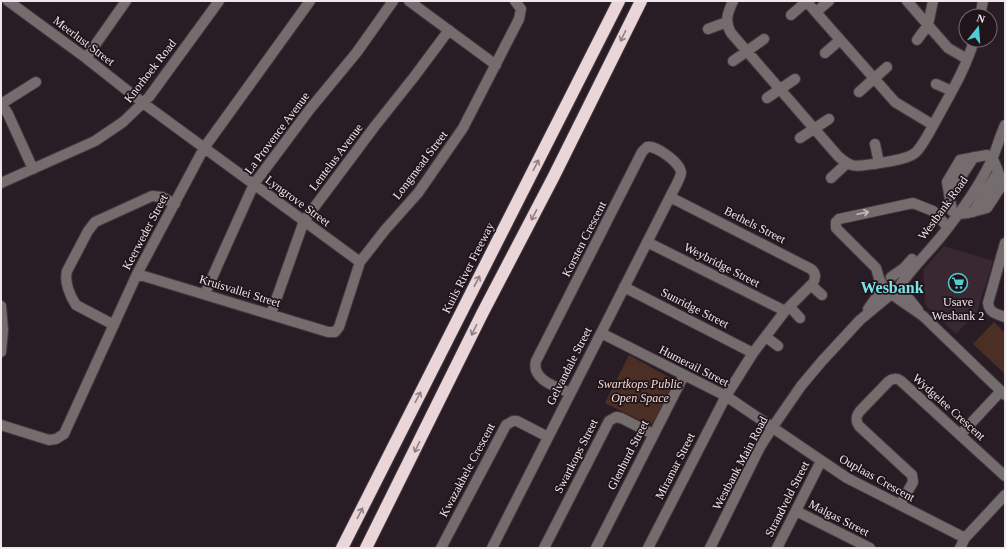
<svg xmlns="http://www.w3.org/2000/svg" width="1006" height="549" font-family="Georgia,serif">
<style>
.built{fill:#392732}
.green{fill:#4b2f25}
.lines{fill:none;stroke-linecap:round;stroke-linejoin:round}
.minor-casing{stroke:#453941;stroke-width:12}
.highway-casing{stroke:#453941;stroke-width:14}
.minor{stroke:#746c6d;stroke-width:10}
.highway{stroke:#ead6d8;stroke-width:12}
.oneway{stroke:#8f7f83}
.oneway2{stroke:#c4bcc0}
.labels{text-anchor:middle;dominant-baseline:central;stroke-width:3.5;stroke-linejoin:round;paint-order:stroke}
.street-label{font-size:12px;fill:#efe7ec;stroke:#20141b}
.poi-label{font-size:12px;fill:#efe7ec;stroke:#20141b}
.park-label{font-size:12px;font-style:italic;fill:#f6d9d0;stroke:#20141b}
.district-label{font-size:16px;font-weight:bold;fill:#79e5eb;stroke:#20141b}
</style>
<rect width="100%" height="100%" fill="#291d25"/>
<path class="built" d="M944 246 993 261 977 312 956 334 925 305 923 270Z"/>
<path class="green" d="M994 322 1005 333V374L973 344Z
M629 355 672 379 673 383 654 421 650 425 605 403Z"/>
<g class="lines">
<defs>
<path id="minor" d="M8 1 86 58 143 103 360 262
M409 1 496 65
M733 1C728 12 724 21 731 33L838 156C852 169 856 166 874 164 885 162 906 160 915 153 922 147 930 131 935 122 949 96 966 69 974 40
M806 1 895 102 933 125
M907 1 948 48 967 59
M816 12 829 1
M791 15 806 2
M980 16 983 1
M708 29 727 22
M917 40 928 25 933 1
M825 53 840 40
M86 58 126 1
M733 61 764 39
M936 84 952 91
M859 92 887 67
M767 98 795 79
M1 103 8 114 33 169
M1 104 36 82
M800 138 829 119
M875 144 879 163
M831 178 846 164
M1 183 95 141 123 122 149 97 219 1
M949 195 974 157
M952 211 947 182 960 160 987 155
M973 212 998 172
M958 214 968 213 987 208 1000 188C1002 178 996 166 992 157
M647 242 785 311
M1005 243 988 303C989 313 997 314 1005 317
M137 274 328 332H335L339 327 360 262 385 230 418 193 463 128 519 19 521 9 515 1
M891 277 904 268 912 259
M882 284 879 278 876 268 836 228V222L839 219 913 203 933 211 944 223
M901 284C916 263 935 246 950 225 965 206 983 179 993 157 997 147 1000 136 1005 125
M811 285 822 295
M624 287 753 353
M901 289 918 310
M205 294 219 262 254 184 310 109 357 52 393 1
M894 296 923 316 1005 395
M1 306 3 330 1 352
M790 307 800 318
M868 309 882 289
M271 314 304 221 375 126 414 77 449 30
M114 325 76 305C70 296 64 282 67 271L88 231 95 222 152 196 162 197 175 204
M601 333 726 396 847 478 965 538 960 548
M766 337 778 346
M1 425 49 440 56 439 64 434 137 274 204 148 310 1
M960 435 1001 391
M900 505 913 482 912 475 859 426C855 420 856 416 860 411L888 382C892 378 897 378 901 381L1005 476
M796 511 870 548
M965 538 1005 495
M441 548 506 425 513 421H517L548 437
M492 548 670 197C673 190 680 180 681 173 681 163 656 145 647 147L642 152 536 361C531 380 557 387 570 393
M544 548 609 421 616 417 621 418 653 434
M596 548 684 375
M648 548 726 396 753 353 785 311 813 283C816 278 816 273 811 269L670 197
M710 548 760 447 772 428 801 386 822 361 860 320 889 296
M777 548 821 461"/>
<path id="highway" d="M342 548 619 1
M366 548 482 314 554 176 641 1"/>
</defs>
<use href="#minor" class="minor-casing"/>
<use href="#highway" class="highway-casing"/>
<use href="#minor" class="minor"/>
<use href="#highway" class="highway"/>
</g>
<defs><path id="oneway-shaft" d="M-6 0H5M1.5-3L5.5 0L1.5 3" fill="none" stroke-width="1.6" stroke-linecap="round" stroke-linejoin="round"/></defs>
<g class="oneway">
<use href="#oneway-shaft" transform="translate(623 36) rotate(116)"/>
<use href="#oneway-shaft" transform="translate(536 165) rotate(-63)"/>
<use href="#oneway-shaft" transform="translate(534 215) rotate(117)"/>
<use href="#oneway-shaft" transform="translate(477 281) rotate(-63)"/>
<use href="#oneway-shaft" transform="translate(474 330) rotate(116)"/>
<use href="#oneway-shaft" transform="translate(418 397) rotate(-63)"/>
<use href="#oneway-shaft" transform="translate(417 447) rotate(116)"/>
<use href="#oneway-shaft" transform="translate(360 513) rotate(-63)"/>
</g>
<use class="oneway2" href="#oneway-shaft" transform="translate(863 213) rotate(-12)"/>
<defs>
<symbol id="supermarket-ring" viewBox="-11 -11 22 22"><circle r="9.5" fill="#20141b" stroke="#51ccd3" stroke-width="1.5"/><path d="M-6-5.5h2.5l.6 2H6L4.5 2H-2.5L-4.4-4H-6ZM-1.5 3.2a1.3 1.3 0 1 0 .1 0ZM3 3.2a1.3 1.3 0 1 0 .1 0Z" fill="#51ccd3"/></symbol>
</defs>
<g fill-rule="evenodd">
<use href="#supermarket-ring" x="947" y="272" width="22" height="22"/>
</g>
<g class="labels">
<g class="street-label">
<text transform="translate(84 41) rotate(37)">Meerlust Street</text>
<text transform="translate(150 71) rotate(-52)">Knorhoek Road</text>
<text transform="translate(277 133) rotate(-53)">La Provence Avenue</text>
<text transform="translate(336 157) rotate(-53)">Lentelus Avenue</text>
<text transform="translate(420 165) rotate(-53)">Longmead Street</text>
<text transform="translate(298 201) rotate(36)">Lyngrove Street</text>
<text transform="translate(943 208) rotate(-54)">Westbank Road</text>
<text transform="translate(755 225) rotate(27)">Bethels Street</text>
<text transform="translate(145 232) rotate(-62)">Keerweder Street</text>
<text transform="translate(584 239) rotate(-63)">Korsten Crescent</text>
<text transform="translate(722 265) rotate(27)">Weybridge Street</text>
<text transform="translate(468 268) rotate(-63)">Kuils River Freeway</text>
<text transform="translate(240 291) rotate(17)">Kruisvallei Street</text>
<text transform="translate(695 308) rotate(27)">Sunridge Street</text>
<text transform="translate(569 366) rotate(-63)">Gelvandale Street</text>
<text transform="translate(694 366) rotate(27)">Humerail Street</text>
<text transform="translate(949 407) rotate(42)">Wydgelee Crescent</text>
<text transform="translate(628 455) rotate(-63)">Glenhurd Street</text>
<text transform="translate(576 456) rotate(-63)">Swartkops Street</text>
<text transform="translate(740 463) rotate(-62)">Westbank Main Road</text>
<text transform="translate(675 466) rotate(-63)">Miramar Street</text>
<text transform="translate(467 470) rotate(-62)">Kwazakhele Crescent</text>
<text transform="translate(877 478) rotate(29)">Ouplaas Crescent</text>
<text transform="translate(787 499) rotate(-63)">Strandveld Street</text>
<text transform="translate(839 518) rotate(27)">Malgas Street</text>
</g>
<g class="poi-label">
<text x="958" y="302">Usave<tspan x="958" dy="14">Wesbank 2</tspan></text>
</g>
<g class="park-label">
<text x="640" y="384">Swartkops Public<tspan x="640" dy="14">Open Space</tspan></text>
</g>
<g class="district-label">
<text x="892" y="287">Wesbank</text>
</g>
</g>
<rect width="1006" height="549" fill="none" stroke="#efe7ec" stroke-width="4"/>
<g transform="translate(978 28) rotate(17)"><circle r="19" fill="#20141b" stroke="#73686f"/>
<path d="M0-3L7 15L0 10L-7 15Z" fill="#51ccd3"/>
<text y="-6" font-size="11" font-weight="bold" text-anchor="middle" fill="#efe7ec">N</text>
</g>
</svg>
